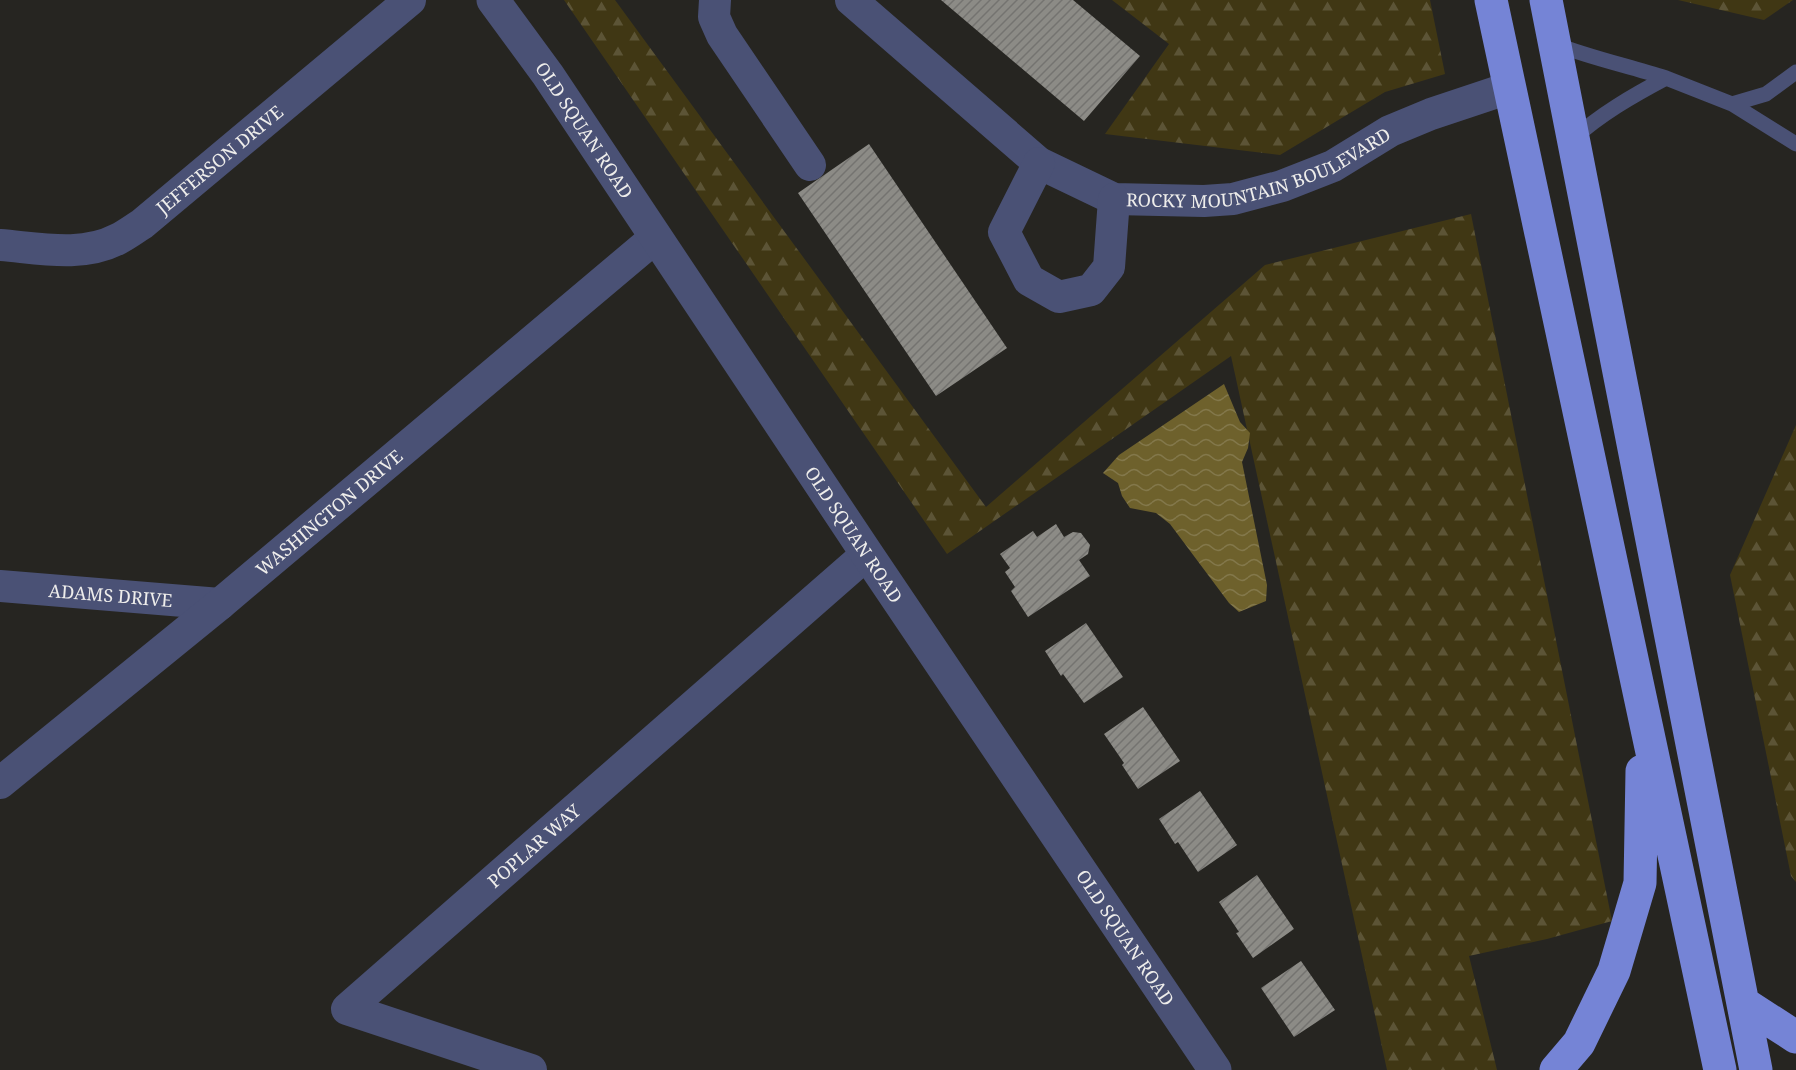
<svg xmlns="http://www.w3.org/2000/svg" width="1796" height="1070" font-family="'Noto Serif',serif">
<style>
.forest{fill:url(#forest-firs)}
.water{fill:url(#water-waves)}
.building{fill:url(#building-hatch)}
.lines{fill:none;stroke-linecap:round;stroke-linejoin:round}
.service{stroke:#4a5175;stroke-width:15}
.minor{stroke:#4a5175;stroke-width:32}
.tertiary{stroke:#4a5175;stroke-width:33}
.trunk{stroke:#7584d6;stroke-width:33}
.labels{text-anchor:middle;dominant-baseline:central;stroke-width:6;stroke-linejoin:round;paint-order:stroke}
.street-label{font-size:18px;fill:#eeedeb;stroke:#1d1c18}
</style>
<defs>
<pattern id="forest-firs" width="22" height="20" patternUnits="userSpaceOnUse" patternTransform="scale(1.5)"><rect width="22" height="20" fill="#403714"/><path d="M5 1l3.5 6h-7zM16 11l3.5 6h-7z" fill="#5c5436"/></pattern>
<pattern id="water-waves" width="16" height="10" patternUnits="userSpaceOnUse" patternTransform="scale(1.5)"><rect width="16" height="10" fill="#6e612c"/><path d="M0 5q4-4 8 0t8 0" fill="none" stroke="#83784b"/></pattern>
<pattern id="building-hatch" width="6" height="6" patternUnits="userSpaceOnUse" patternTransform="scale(1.5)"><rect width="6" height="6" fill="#8c8b86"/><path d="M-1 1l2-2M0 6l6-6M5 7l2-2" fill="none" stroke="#747370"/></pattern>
</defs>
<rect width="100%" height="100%" fill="#262521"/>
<path class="forest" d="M564 0H615L986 507 1265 265 1471 214 1612 921 1547 939 1469 956 1497 1070H1387L1231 356 947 554Z
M1112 0H1430L1445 74 1385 92 1280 155 1105 134 1169 44Z
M1678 0H1793L1764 20Z
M1796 425V882L1791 876 1730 575Z"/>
<path class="water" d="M1224 384 1240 422 1250 433 1248 448 1242 462 1267 585 1266 601 1239 612 1229 603 1170 524 1156 513 1130 508 1122 496 1118 483 1103 473 1119 455Z"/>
<path class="building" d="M941 0H1073L1140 56 1084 121Z
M869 144 1007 348 936 396 798 193Z
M1056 524 1064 537 1073 532 1081 533 1090 545 1088 554 1079 560 1090 576 1028 617 1011 591 1015 587 1005 572 1010 568 1000 554 1033 531 1037 537Z
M1086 623 1123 677 1084 703 1063 674 1061 676 1045 651Z
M1143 707 1180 761 1138 789 1122 765 1124 763 1104 734Z
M1200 791 1237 845 1198 872 1178 842 1175 844 1159 819Z
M1257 875 1294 929 1253 958 1236 933 1239 932 1219 902Z
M1301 961 1335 1010 1294 1037 1261 988Z"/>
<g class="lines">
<path class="service" d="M1555 44C1591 58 1629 66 1666 78 1632 96 1601 114 1573 139
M1666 78 1732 104 1796 144
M1732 104 1766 94 1796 72"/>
<g class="minor">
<path d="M715 0 714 17 722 35 810 165"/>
<path id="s1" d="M851 0 1039 163 1114 199 1204 201 1233 199 1282 186 1333 166 1390 131 1431 114 1509 88"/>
<path d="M1039 163 1004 232 1029 280 1059 297 1091 290 1109 267 1114 199"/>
<path id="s2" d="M0 245C38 248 82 258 118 239 126 235 134 229 142 224L410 0"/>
<path id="s3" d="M0 586 220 604"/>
<path id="s4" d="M0 783 220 604 656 237"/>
<path id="s5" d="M531 1070 347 1009 867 554"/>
</g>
<path class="tertiary" id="s6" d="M493 0 548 75 867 554 1215 1070"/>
<path class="trunk" d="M1491 0 1720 1070
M1546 0 1756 1070
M1743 1003 1796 1037
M1556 1070 1579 1043 1614 971 1640 883 1642 771"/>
</g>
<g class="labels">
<g class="street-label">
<text stroke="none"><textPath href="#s6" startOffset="159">OLD SQUAN ROAD</textPath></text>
<text stroke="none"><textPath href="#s2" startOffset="249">JEFFERSON DRIVE</textPath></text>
<text stroke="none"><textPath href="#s1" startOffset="483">ROCKY MOUNTAIN BOULEVARD</textPath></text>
<text stroke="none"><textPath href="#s4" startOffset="426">WASHINGTON DRIVE</textPath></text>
<text stroke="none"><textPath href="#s6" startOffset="645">OLD SQUAN ROAD</textPath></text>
<text stroke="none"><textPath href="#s3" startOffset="111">ADAMS DRIVE</textPath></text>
<text stroke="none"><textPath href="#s5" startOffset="442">POPLAR WAY</textPath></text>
<text stroke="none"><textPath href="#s6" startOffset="1131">OLD SQUAN ROAD</textPath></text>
</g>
</g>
</svg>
